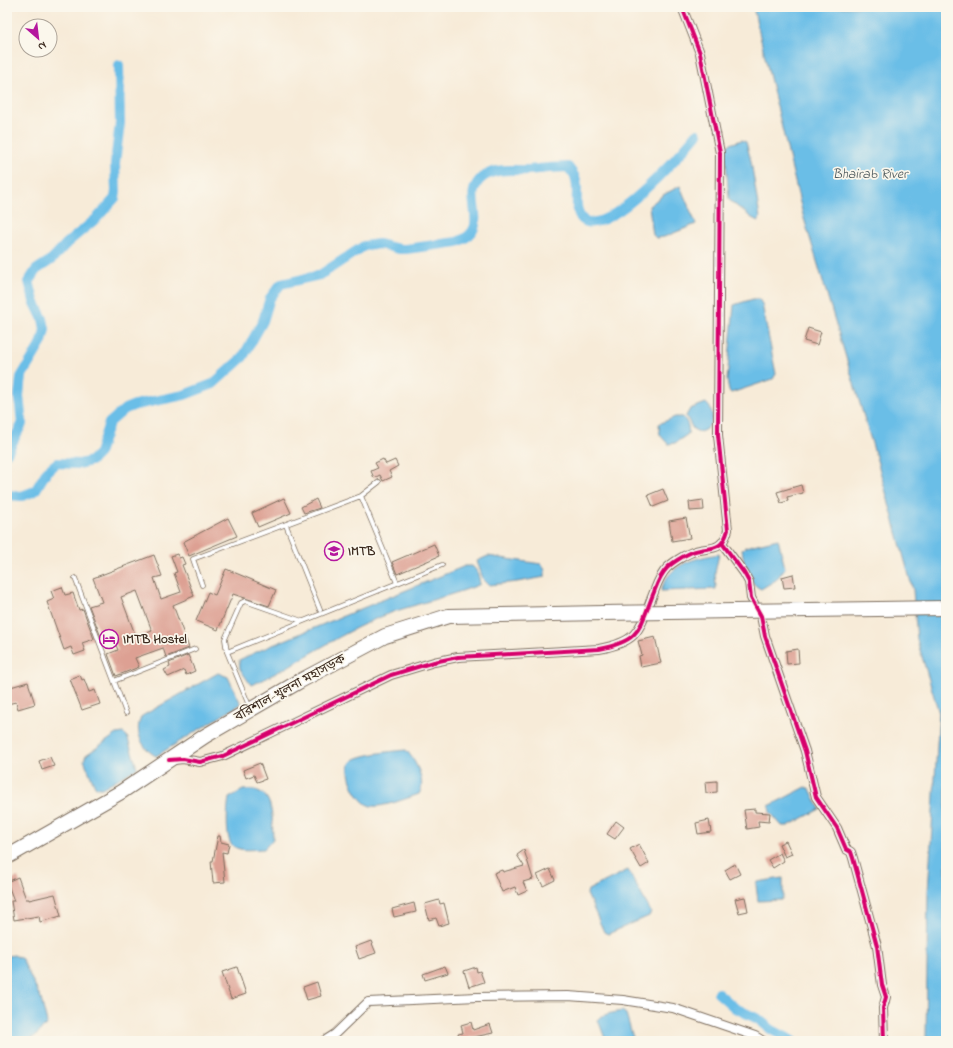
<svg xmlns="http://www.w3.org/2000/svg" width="953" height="1048" font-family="'Indie Flower','Noto Sans Bengali',sans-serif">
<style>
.water{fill:#6bbee7;stroke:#537482}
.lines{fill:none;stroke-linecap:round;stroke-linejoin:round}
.canal{stroke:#6bbee7;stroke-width:10}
.building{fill:#dda093;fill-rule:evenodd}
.service-casing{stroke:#7d6e5f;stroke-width:5.5}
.minor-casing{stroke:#7d6e5f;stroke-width:10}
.trunk-casing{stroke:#7d6e5f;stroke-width:16}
.service{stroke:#fff;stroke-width:4}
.minor{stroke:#fff;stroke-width:8}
.trunk{stroke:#fff;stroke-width:14}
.trunk-bridge-casing{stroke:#7d6e5f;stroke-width:16;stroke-linecap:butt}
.trunk-bridge{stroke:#fff;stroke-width:14}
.cycleway-casing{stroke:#fbf7ec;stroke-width:6}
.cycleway{stroke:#d6006c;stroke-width:4}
.labels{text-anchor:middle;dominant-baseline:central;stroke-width:3.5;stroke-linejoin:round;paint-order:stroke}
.poi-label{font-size:13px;font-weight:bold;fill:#3b2a1e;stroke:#fbf7ec;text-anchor:start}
.street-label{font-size:13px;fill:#3b2a1e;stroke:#fbf7ec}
.water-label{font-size:14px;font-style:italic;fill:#49565a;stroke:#fbf7ec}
</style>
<rect width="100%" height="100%" fill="#fbf7ec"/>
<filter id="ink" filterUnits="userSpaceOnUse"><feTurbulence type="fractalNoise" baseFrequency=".025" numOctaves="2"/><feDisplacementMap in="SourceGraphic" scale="8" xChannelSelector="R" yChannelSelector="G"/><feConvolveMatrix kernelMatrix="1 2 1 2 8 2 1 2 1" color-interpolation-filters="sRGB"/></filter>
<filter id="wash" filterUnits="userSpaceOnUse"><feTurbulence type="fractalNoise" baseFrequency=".012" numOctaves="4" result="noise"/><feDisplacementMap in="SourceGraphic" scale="16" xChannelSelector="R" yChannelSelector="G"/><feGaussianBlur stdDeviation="0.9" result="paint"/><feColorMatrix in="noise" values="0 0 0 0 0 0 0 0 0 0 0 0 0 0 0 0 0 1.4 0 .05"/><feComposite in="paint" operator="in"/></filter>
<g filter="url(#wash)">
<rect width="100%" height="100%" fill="#f7ebd8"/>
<path class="water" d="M753 7H946V1041H926L928 892 939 713 917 640 913 590 877 460 803 215Z
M742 140 746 142 751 161 760 218 758 221 752 218 729 200 725 148 730 144Z
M680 186 696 224 664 237 656 238 653 235 649 206 663 195Z
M753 299H759L762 304 776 374 773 379 731 393 729 391 727 380 734 305Z
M706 403C717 413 713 429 699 432L693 429 686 416 690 409Z
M675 417H683C688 423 689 427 688 434L675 443 668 444 660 435 659 424Z
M778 539 785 568 776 580 761 589C745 581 745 565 742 550L745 547Z
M719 554 715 573 716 589 661 591C668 564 695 558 719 554Z
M488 556 541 564 545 570V577L517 582 489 585 483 579 477 561Z
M465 566H472C478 570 479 578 480 584 476 588 404 608 393 612 342 630 300 664 251 685L240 669 239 660 263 649Z
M218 673 228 677 241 704 156 756C142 749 133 730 142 716Z
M123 733 127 736 137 768 102 788H98L95 786 84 760 86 755 117 734Z
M406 750C415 760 427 781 419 794 408 798 382 808 371 806 358 804 342 770 352 761 360 754 395 751 406 750Z
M806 787 810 789 820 809 788 826H782L770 812 769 806Z
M243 790C247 790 254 789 258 791 275 797 272 825 273 839L264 849C255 849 241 852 233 846 225 841 227 808 229 798Z
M628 870 651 912 649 916 608 934 604 932 587 894 588 890Z
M783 878V897L781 900 758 901 756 885 757 882Z
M14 955 22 959 41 999 47 1023C33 1041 30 1041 7 1041V956Z
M622 1011 626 1014 634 1041H606L598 1020C603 1013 614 1013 622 1011Z"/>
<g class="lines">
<path class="canal" d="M7 453 22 424 19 396 21 377 42 342 45 329 43 319 34 301 29 281 36 270 51 260 67 243 97 218 115 198 116 191 115 163 120 123 119 65
M7 495 22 496 35 491 47 471 57 463 79 464 91 461 99 453 109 423 125 409 135 405 184 395 213 384 243 357 263 321 270 298 281 284 320 275 364 246 379 244 399 249H406L457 242C496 228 457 197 483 177 497 167 512 171 528 170 541 169 554 167 568 167 571 171 575 175 576 180 579 191 573 209 582 219 606 241 683 151 697 134
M718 993 735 1008 758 1019 772 1030 793 1041"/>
</g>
<g id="blocks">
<path class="building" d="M808 328 821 332 817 345 804 341Z
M383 459 386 464 395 460 398 466 389 471 392 477 383 481 380 475 374 478 371 471 378 468 375 463Z
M801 485 803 493 787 497 788 501 781 503 777 492Z
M663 489 668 501 653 507 648 495Z
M284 498 291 513 258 527 252 513Z
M316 499 320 508 304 513 301 507Z
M703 500 704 510 690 511 689 502Z
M228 518 237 536 189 556 183 542Z
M686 518 690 538 672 541 669 521Z
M434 544 439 556 397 574 392 562Z
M177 554 179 558 182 557 185 564 182 565 194 596 173 605 189 648 166 657 163 648 135 658 139 667 116 676 108 654 118 650 111 633 101 637 89 606 102 602 93 578 154 555 162 576 154 578 161 599 181 592 174 573 177 572 171 556ZM137 591 152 631 136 637 121 597Z
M226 569 276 590 269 606 233 594 218 630 196 621 208 592 215 595Z
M793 574 795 587 784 588 782 577Z
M62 587 65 595 73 593 79 610 83 609 94 639 82 643 85 651 74 655 71 647 64 650 47 602 54 599 51 591Z
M655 637 661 663 641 667 639 656 642 655 638 641Z
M798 649 799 663 787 664 786 651Z
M188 655 195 671 186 675 184 670 168 677 164 670 170 667 169 663Z
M80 675 82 680 84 679 89 692 95 690 100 704 82 710 70 679Z
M28 682 35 704 18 709 16 702 7 704V688Z
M50 757 54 766 42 770 39 761Z
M260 763 266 779 257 782 254 775 246 778 243 770Z
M717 781V792L706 793 705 782Z
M755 809V812L770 813 769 822 758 821 759 827 747 829 744 810Z
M709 820 711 832 698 834 696 823Z
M616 821 624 827 615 839 607 834Z
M218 836H220L221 842 229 844 227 853 222 852 225 882 213 883 211 861H213Z
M786 841 792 854 785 857 779 844Z
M639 844 649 863 641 868 630 849Z
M524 850 533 879 523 882 527 891 518 895 515 887 502 892 494 873 502 870 503 872 524 866 517 855Z
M780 853 784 861 773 868 768 860Z
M735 864 740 874 730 879 725 870Z
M550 869 555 880 543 886 537 875Z
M18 877 26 899H29V900L55 894 61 916 40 922 39 916 14 920 11 901H14L7 882Z
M745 897 748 911 739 913 735 899Z
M439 900 440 904 444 903 449 923 439 926 436 918 429 920 425 904Z
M414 903 416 912 394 917 392 909Z
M371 941 376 953 359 959 355 947Z
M445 966 448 973 425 980 423 974Z
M237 967 246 994 231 999 222 972Z
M476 967 477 972 480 971 484 982 469 987 464 971Z
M317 982 321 996 307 1000 303 987Z
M471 1022 473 1030 490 1024 493 1033 460 1040 458 1034 463 1033 461 1025Z"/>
</g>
</g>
<g filter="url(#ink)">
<use href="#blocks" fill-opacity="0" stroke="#7d6e5f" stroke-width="1"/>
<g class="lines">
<defs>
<path id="service" d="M361 496 397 583
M286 525 320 610
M75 578 114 681 195 649
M202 585 193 559 361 496 379 482
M227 652 225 639 241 603 245 601 302 621
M114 681 126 713
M248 703 227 652 442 565"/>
<path id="minor" d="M722 543 744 573 749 582 751 598 761 616 765 636 805 751 816 797 837 828 846 849 851 852 853 858 877 946 882 985 886 997 883 1008 884 1041
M174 760 183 759 200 762 223 756 391 675 434 662 458 657 599 649C641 641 639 629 654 592 657 584 660 575 667 568 672 563 683 556 690 553 708 545 721 555 728 530L718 435 720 153 700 53 682 7
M324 1041 335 1034 368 1002 477 997 568 996 623 1000 673 1008 755 1036 763 1041"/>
<path id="trunk" d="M7 857 121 792 205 736 300 681 385 636 448 616 603 613"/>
</defs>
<use href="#service" class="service-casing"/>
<use href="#minor" class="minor-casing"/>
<use href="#trunk" class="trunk-casing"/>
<use href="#service" class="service"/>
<use href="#minor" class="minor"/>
<use href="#trunk" class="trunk"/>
<defs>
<path id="trunk-bridge" d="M603 613 946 608"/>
</defs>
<use href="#trunk-bridge" class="trunk-bridge-casing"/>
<use href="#trunk-bridge" class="trunk-bridge"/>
<defs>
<path id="cycleway" d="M722 543 744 573 749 582 751 598 761 616 765 636 805 751 816 797 837 828 846 849 851 852 853 858 877 946 882 985 886 997 883 1008 884 1041
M169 760 183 759 200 762 223 756 391 675 434 662 458 657 599 649C641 641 639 629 654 592 657 584 660 575 667 568 672 563 683 556 690 553 708 545 721 555 728 530L718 435 720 153 700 53 682 7"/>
</defs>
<use href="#cycleway" class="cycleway-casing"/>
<use href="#cycleway" class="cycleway"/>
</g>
</g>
<defs>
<symbol id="university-ring" viewBox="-11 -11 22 22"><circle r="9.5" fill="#fbf7ec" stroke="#b5179e" stroke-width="1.5"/><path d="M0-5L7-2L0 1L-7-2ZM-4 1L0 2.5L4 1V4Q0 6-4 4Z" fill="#b5179e"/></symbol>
<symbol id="hotel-ring" viewBox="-11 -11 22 22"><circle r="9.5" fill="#fbf7ec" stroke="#b5179e" stroke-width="1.5"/><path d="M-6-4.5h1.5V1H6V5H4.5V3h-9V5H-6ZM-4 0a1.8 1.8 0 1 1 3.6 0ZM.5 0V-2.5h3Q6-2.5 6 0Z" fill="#b5179e"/></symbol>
</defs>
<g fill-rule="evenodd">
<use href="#university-ring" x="323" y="540" width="22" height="22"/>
<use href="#hotel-ring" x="98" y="628" width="22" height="22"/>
</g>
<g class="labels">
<g class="poi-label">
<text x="348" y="551">IMTB</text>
<text x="123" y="639">IMTB Hostel</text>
</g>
<g class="street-label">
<text transform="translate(290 688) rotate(-29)">বরিশাল-খুলনা মহাসড়ক</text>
</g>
<g class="water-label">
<text x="870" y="174">Bhairab River</text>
</g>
</g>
<rect width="953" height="1048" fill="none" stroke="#fbf7ec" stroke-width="24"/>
<g transform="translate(38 38) rotate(152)"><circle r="19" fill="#fbf7ec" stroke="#aea59a"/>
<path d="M0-3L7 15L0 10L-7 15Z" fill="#b5179e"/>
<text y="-6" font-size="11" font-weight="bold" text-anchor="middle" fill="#3b2a1e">N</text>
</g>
</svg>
